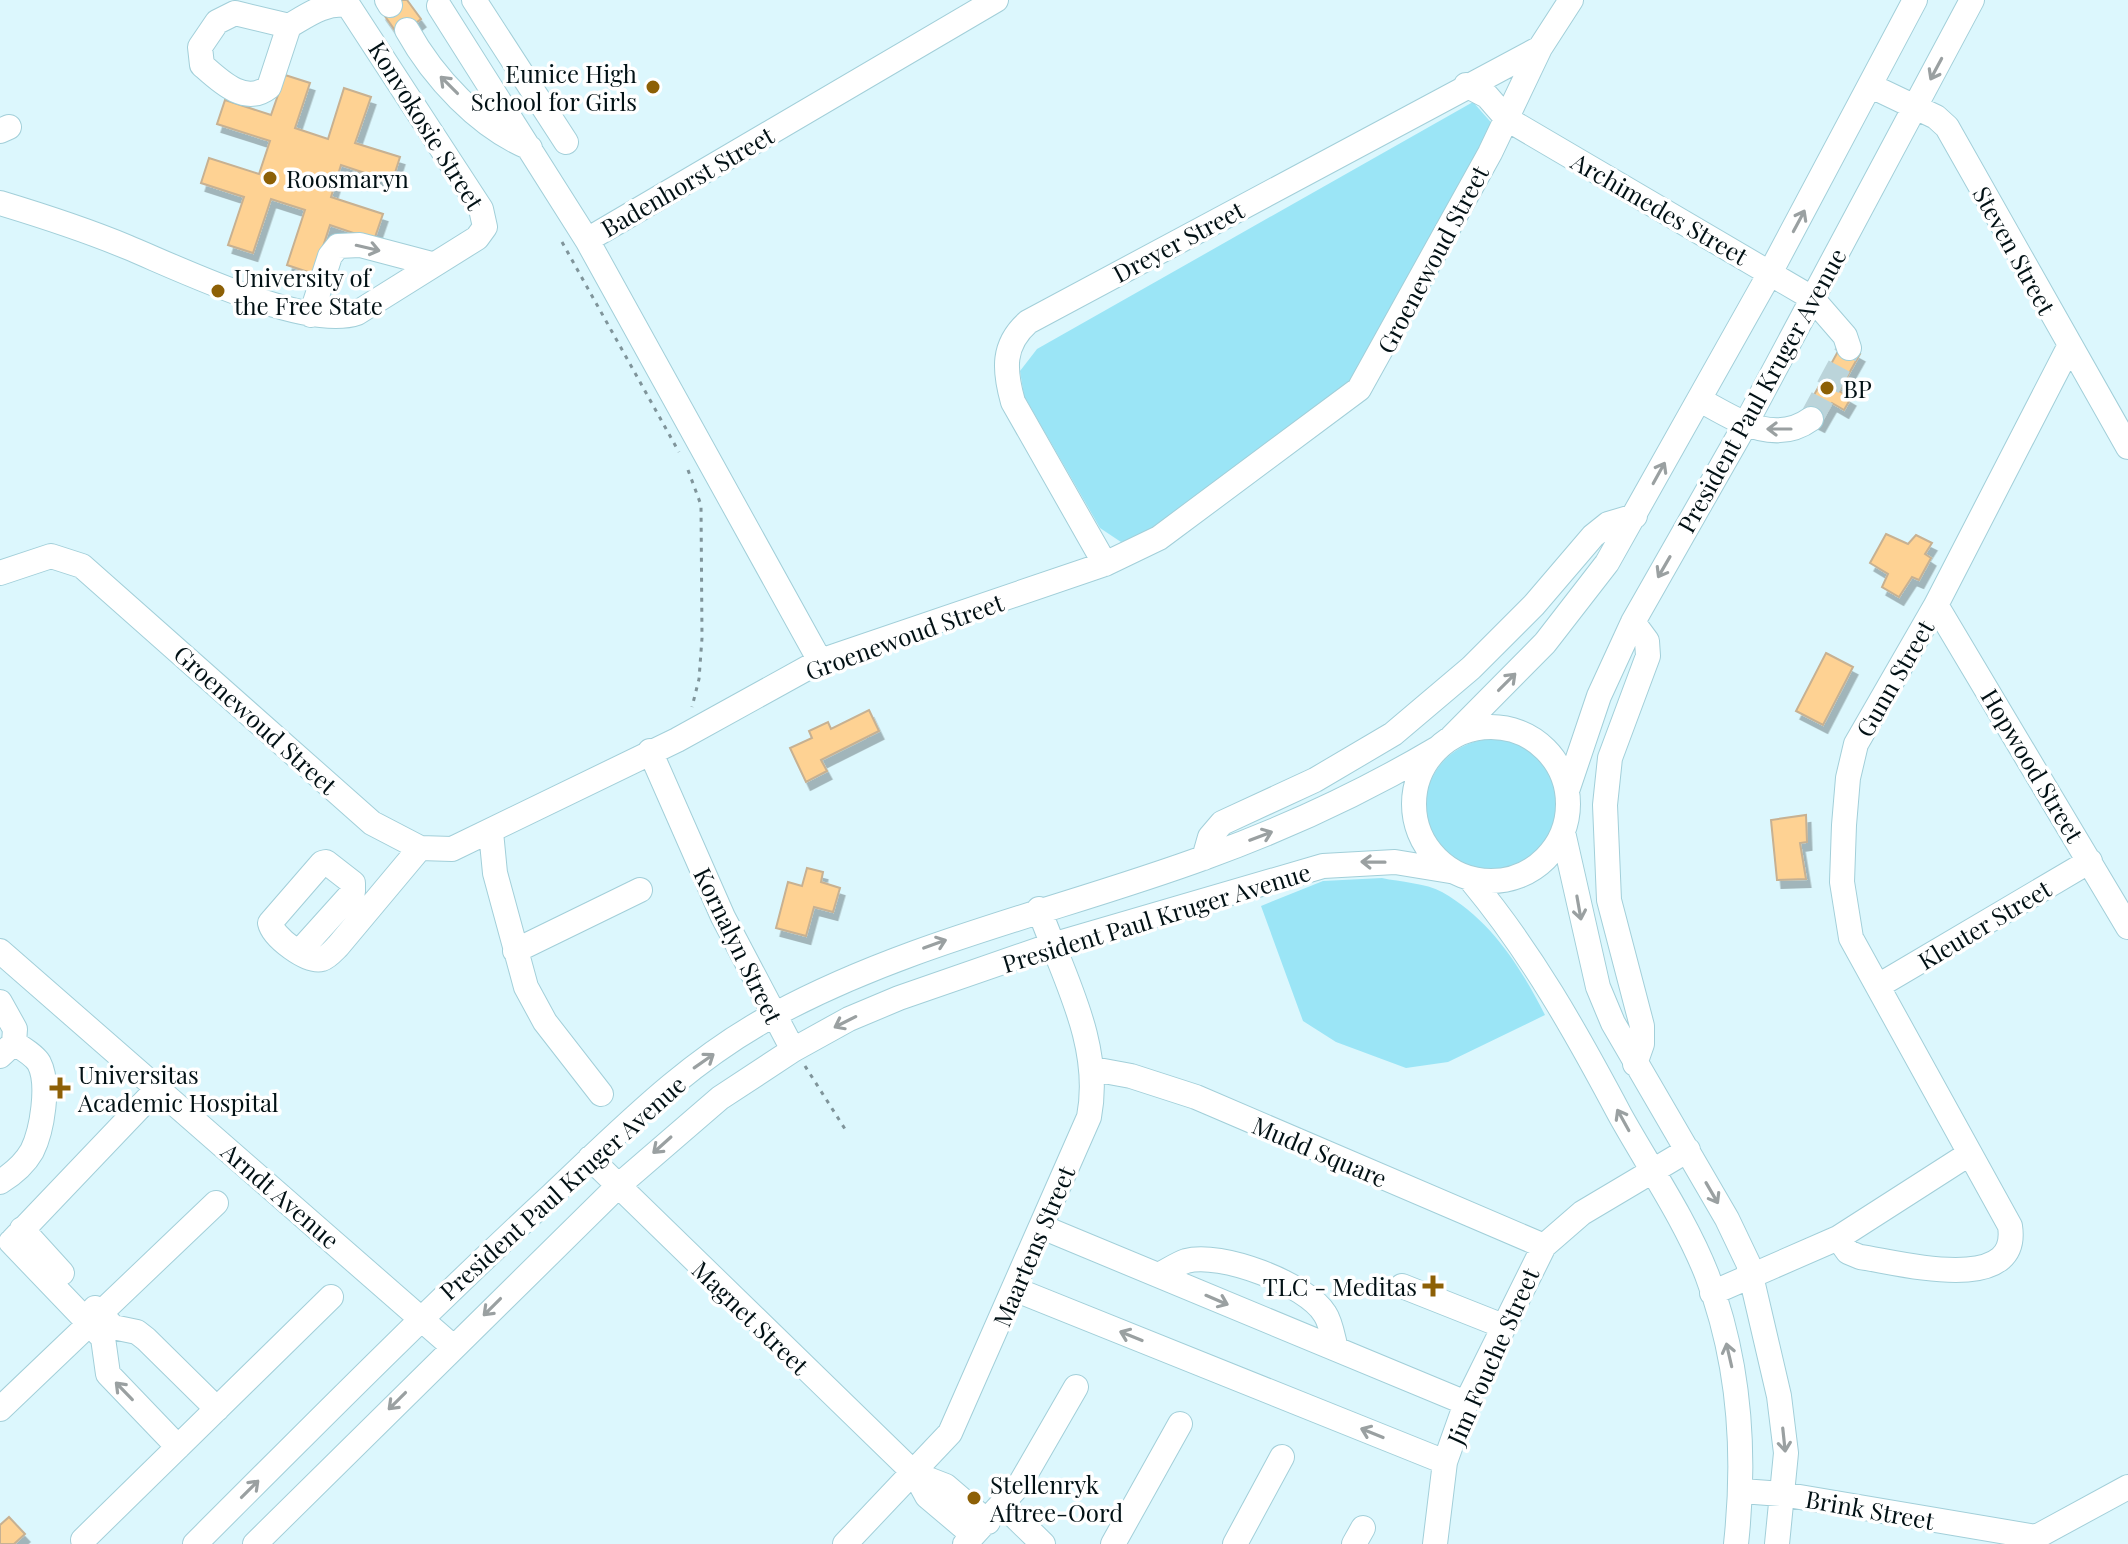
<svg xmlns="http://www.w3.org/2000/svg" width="2128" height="1544" font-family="'Playfair Display',serif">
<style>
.green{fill:#9be5f6}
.building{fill:#fed293;stroke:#c7b192;stroke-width:2;filter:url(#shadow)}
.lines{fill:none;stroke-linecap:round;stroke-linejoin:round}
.minor-tunnel{stroke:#bbd4da;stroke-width:24;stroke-dasharray:24 12;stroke-linecap:butt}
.minor-casing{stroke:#a2cfd9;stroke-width:26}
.path{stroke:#7f949a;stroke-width:3;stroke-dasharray:4 6;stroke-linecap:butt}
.minor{stroke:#fff;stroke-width:24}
.oneway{stroke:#9aa0a1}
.poi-dot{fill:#8d6006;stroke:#fff;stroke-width:3}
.labels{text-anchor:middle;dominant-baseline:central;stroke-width:7;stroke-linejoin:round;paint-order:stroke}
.poi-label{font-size:24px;fill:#021115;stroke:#fff;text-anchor:start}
.street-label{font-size:24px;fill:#021115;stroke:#fff}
</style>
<defs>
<filter id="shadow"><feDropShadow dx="4.5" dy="8" stdDeviation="0" flood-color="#0004"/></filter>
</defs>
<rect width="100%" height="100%" fill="#dcf7fd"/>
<path class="green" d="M1473 102 1496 128 1352 390 1149 534 1121 542 1100 528 1024 396 1020 371 1037 349Z
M1425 808a69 69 0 1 1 138 0a69 69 0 1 1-138 0Z
M1382 878C1400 882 1426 883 1442 892 1491 920 1520 966 1545 1015L1448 1062 1406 1068 1336 1042 1303 1021 1261 906 1323 881Z"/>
<path class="building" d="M397 0H407L421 19 399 36 382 12Z
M285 75 310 83 295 128 328 139 344 88 371 97 355 143 400 157 392 182 341 165 331 197 383 214 374 240 330 225 314 274 287 265 305 210 271 199 253 253 228 245 244 197 201 183 209 158 259 174 270 141 217 124 225 100 271 115Z
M1842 344 1860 354 1839 391 1851 398 1844 410 1832 403 1820 424 1803 415Z
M1886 534 1908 544 1916 535 1932 543 1925 554 1931 558 1919 580 1912 577 1899 597 1882 587 1888 574 1870 563Z
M1826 653 1853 667 1823 725 1796 711Z
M869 710 879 731 821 760 827 771 806 782 790 748 812 738 809 731 828 722 831 729Z
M1806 815 1807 842 1800 843 1806 879 1777 880 1771 820Z
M807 868 823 872 821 882 840 888 833 912 814 907 806 936 776 928 788 882 802 886Z
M9 1517 25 1534 14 1544H0V1525Z"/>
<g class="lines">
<path class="minor-tunnel" d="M1811 419 1849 348"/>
<defs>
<path id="minor" d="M387 0 390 5
M474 0 566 142
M439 6 587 240 820 661
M407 30C433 77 479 127 530 148
M1466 85 1487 96 1507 119 1812 298 1845 336 1849 348
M1871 86 1936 117 1947 127 2128 447
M0 131 9 127
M0 203C43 216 86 230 127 247 178 268 307 331 357 313L477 238 485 227 481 209 348 5C325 2 308 15 289 26L269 87C245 106 220 81 202 65L200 47 217 22 235 13 289 26
M587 240 996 0
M311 315 330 256 338 246 360 245 432 264
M1700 400C1735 419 1774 446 1811 419
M1105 564 1013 402C1004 370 1002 345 1028 322L1540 48
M0 573 51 556 82 566 372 823 420 848 452 849 677 740 820 661 1105 564 1159 538 1359 389 1490 153 1540 48 1571 0
M1936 605 2128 927
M1633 622 1647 641 1648 656 1610 758 1605 805 1609 900 1642 1026V1044L1635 1064
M1414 804a77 77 0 1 1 154 0a77 77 0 1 1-154 0Z
M1452 737 1545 643 1607 563 1770 273 1915 0
M650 751 723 917 793 1050
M1568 788 1599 696 1633 622 1745 425 1972 0
M491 832 495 873 526 987 545 1022 601 1094
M1563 832 1598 987 1613 1023 1727 1219 1748 1263 1779 1396 1786 1453 1777 1544
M1204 858 1210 837 1222 823 1315 780 1393 734 1471 668 1534 605 1593 536 1608 524 1635 516
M1471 880C1531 952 1576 1032 1620 1115 1649 1167 1685 1219 1707 1275 1740 1362 1746 1453 1736 1544
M0 951 452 1346
M515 951 640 890
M299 952 353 892V883L326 862 322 863 270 923C273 937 307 963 322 959 328 957 333 951 338 946L420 848
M1878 986 2090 861
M0 1002 15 1029 14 1043 0 1056
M1093 1069 1131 1076 1196 1097 1544 1246
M590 1158 915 1474 927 1496 973 1535
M0 1182C13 1174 24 1165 32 1151 42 1131 50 1084 39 1063 34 1055 22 1048 14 1043
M1042 1227 1466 1403
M22 1229 62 1273
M1838 1238 1848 1252 1860 1257C1897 1262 2021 1297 2010 1226L1851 938 1842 882 1844 825 1848 778 1856 744 1936 605 2069 347
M13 1240 157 1089
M11 1242 103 1338 108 1374 178 1447
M1159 1275C1167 1271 1177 1264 1186 1261 1220 1251 1307 1284 1325 1314 1331 1323 1333 1338 1336 1349
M1402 1286 1503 1326
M1014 1289 1445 1462
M1712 1293 1838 1238 1969 1154
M95 1308 113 1327 137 1332 146 1339 217 1409
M0 1409 216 1203
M915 1474 946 1486 988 1522
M1742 1491 1782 1494 2036 1537 2128 1487
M1003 1505 1043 1544
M83 1540 331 1297
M195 1544C313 1426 430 1308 552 1195 621 1130 689 1060 774 1015 911 941 1062 910 1206 857 1289 827 1362 793 1438 748
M255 1544 618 1186 720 1098 793 1050 849 1019 899 998 1052 945 1323 866 1395 862 1450 871
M845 1544 950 1433 1089 1117C1103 1045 1063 976 1039 909
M965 1544 1020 1484 1076 1387
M1113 1544 1180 1424
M1235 1544 1282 1457
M1354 1544 1363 1528
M1435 1544 1445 1462 1466 1403 1544 1246 1582 1213 1688 1150"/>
</defs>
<use href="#minor" class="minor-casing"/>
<path class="path" d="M562 242 679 452
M688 470 701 505 702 638 699 679 692 707
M805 1066 845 1129"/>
<use href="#minor" class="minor"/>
</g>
<defs><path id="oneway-shaft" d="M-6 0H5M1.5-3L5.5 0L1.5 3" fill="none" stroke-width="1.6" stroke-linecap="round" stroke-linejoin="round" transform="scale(2)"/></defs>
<g class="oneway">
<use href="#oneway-shaft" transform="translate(1936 69) rotate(118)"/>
<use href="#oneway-shaft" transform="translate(449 85) rotate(-135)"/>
<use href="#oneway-shaft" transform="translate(1799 221) rotate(-62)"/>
<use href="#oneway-shaft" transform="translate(368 248) rotate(13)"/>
<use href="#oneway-shaft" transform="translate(1779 429) rotate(-180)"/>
<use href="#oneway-shaft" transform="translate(1659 473) rotate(-61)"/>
<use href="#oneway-shaft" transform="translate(1664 567) rotate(120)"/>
<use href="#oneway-shaft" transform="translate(1507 682) rotate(-45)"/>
<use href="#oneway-shaft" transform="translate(1261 836) rotate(-21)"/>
<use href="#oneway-shaft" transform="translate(1373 862) rotate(-179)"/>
<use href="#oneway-shaft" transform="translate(1579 908) rotate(80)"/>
<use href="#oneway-shaft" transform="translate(935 944) rotate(-20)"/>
<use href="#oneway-shaft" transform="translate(845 1022) rotate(153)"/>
<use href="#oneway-shaft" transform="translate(704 1061) rotate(-35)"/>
<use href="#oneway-shaft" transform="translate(1623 1120) rotate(-119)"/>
<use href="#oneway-shaft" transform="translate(662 1145) rotate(138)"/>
<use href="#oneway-shaft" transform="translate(1712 1193) rotate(60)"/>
<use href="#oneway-shaft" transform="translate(1217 1300) rotate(23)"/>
<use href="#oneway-shaft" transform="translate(492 1307) rotate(135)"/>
<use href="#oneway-shaft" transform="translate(1131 1336) rotate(-158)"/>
<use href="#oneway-shaft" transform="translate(1729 1355) rotate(-103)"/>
<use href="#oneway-shaft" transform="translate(124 1391) rotate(-134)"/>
<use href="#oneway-shaft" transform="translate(397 1401) rotate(135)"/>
<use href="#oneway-shaft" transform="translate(1372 1433) rotate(-158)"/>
<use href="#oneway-shaft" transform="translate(1784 1440) rotate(84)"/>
<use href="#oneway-shaft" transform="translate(250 1489) rotate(-45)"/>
</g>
<g class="poi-dot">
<circle cx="653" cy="87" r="8"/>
<circle cx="270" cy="178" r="8"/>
<circle cx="218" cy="291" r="8"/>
<circle cx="1827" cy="388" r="8"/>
<path d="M56 1076h8v8h8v8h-8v8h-8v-8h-8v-8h8z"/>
<path d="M1429 1274h8v8h8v8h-8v8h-8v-8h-8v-8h8z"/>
<circle cx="974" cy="1498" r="8"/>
</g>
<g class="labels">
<g class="poi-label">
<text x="637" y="73" text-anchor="end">Eunice High<tspan x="637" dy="28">School for Girls</tspan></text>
<text x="286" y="178">Roosmaryn</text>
<text x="234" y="277">University of<tspan x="234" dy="28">the Free State</tspan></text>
<text x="1843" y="388">BP</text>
<text x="78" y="1074">Universitas<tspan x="78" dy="28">Academic Hospital</tspan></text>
<text x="1417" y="1286" text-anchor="end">TLC - Meditas</text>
<text x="990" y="1484">Stellenryk<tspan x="990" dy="28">Aftree-Oord</tspan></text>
</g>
<g class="street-label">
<text transform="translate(427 125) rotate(58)">Konvokosie Street</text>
<text transform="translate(687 181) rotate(-30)">Badenhorst Street</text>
<text transform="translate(1660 208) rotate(30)">Archimedes Street</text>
<text transform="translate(1178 241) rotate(-28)">Dreyer Street</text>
<text transform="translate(2015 250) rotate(61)">Steven Street</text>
<text transform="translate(1432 259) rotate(-62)">Groenewoud Street</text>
<text transform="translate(1761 390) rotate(-61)">President Paul Kruger Avenue</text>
<text transform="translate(904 636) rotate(-20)">Groenewoud Street</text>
<text transform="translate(1894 678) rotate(-60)">Gunn Street</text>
<text transform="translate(256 719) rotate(42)">Groenewoud Street</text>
<text transform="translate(2033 765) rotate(59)">Hopwood Street</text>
<text transform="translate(1156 917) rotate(-17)">President Paul Kruger Avenue</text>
<text transform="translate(1984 924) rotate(-31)">Kleuter Street</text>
<text transform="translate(739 945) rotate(64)">Kornalyn Street</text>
<text transform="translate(1320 1151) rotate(23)">Mudd Square</text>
<text transform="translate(562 1187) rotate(-42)">President Paul Kruger Avenue</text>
<text transform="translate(281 1195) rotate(41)">Arndt Avenue</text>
<text transform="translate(1033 1246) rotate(-67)">Maartens Street</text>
<text transform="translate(751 1317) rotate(44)">Magnet Street</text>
<text transform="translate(1492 1356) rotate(-66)">Jim Fouche Street</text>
<text transform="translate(1870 1509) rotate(10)">Brink Street</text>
</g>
</g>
</svg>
